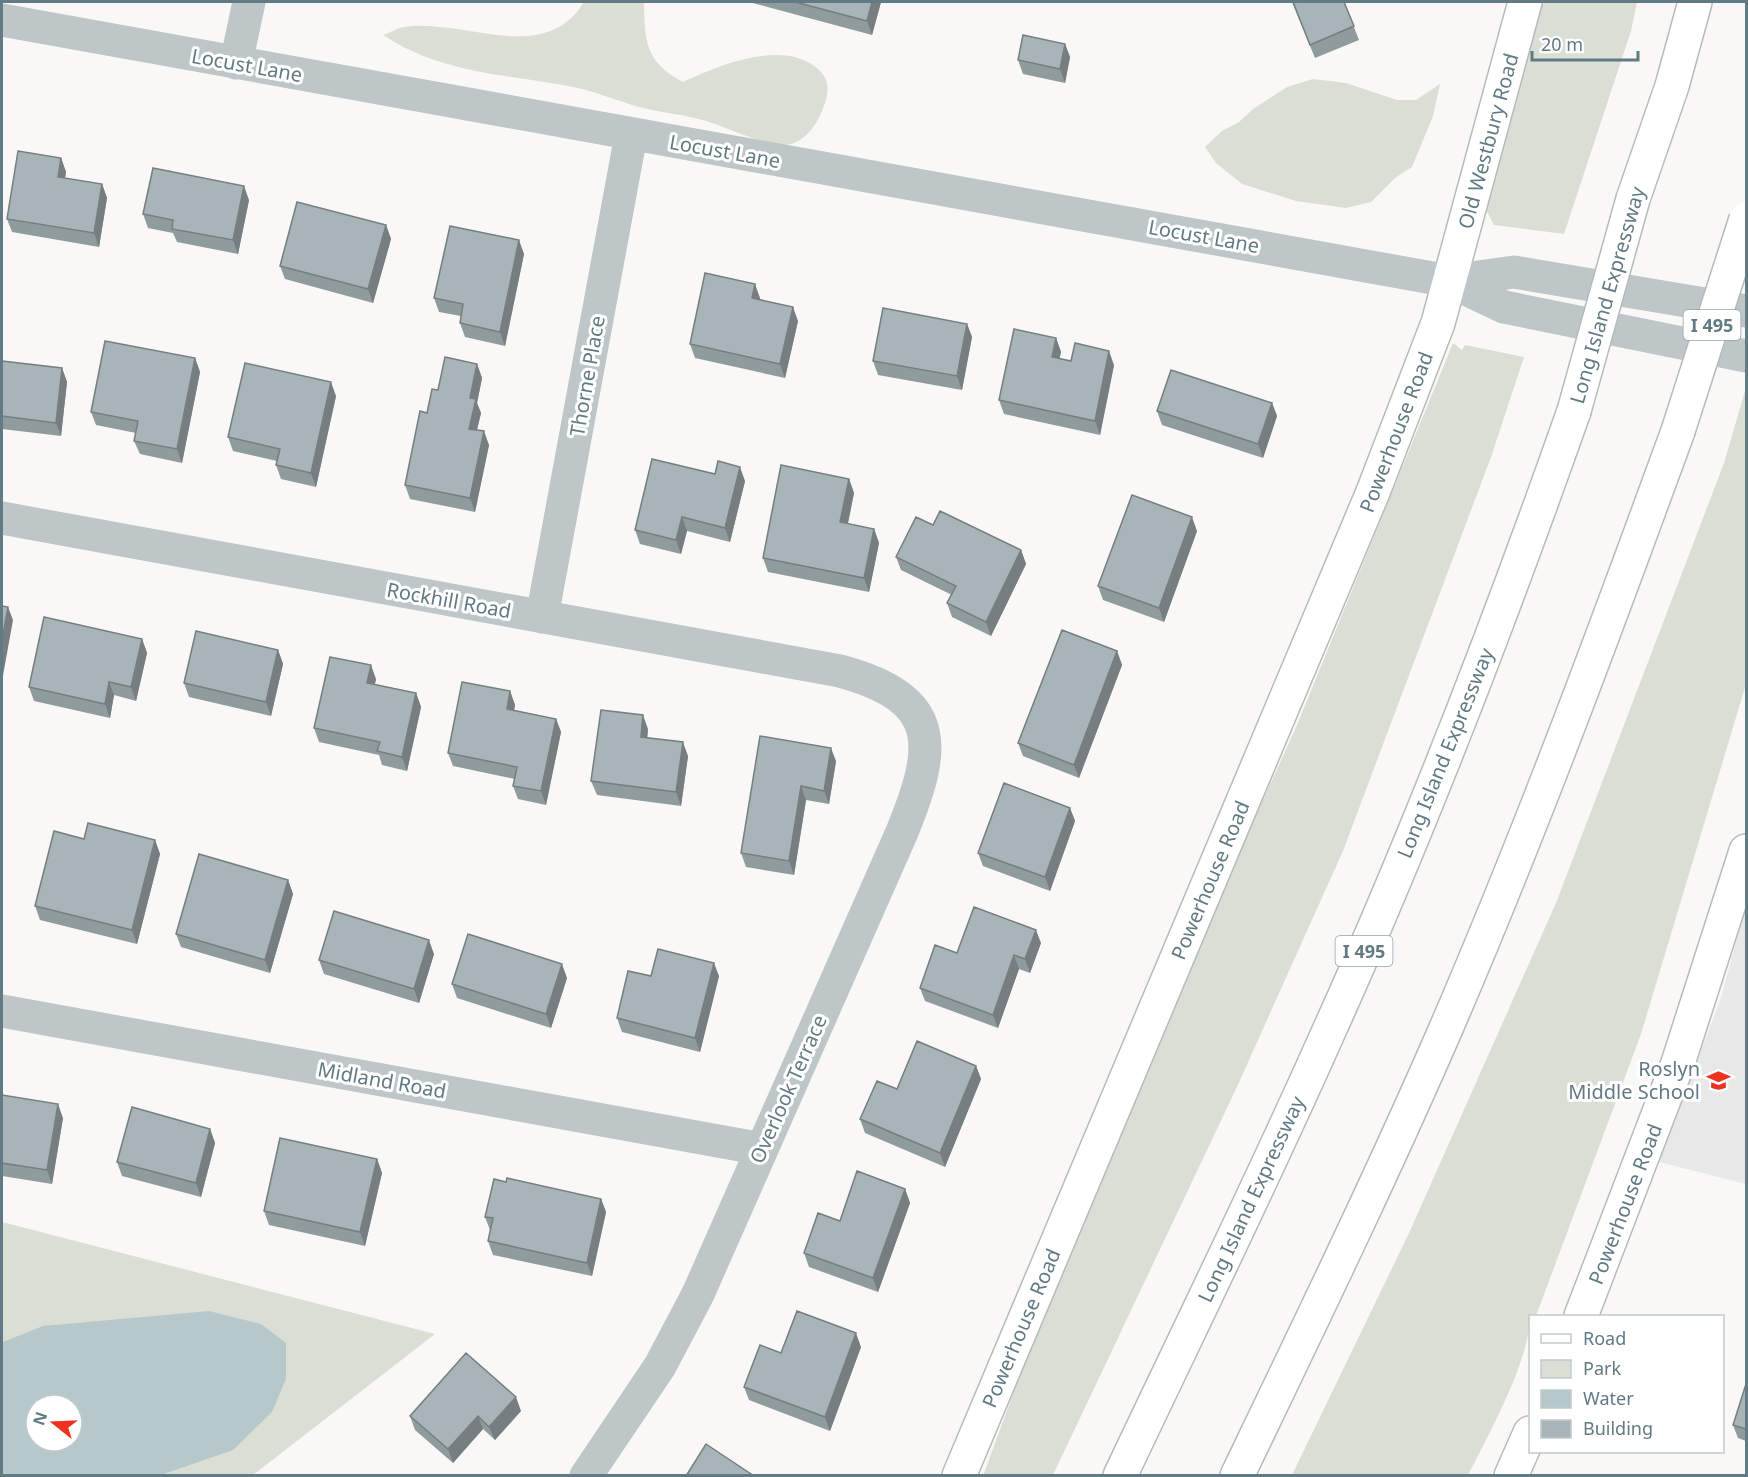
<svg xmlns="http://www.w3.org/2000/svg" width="1748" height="1477" font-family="'Noto Sans',sans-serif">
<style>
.built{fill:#e7e8e7}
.green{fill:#daded5;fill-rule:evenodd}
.water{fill:#b7c8ca;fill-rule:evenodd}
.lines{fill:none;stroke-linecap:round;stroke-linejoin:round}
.major-casing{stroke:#b4bbbe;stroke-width:36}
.highway-casing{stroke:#b4babd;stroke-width:36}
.minor{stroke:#bfc6c8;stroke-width:33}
.major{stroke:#fff;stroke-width:33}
.highway{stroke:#fff;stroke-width:33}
.highway-bridge-casing{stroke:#b4babd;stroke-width:36;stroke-linecap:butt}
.highway-bridge{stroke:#fff;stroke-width:33}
.wall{fill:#909b9e}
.shaded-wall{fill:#767e81}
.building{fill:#a8b4b8;stroke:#767e81;stroke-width:1.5}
.labels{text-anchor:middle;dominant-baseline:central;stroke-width:6;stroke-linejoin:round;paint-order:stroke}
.shield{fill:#fff;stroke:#91a2a8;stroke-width:1.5}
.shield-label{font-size:18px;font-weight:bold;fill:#627a83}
.street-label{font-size:20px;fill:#627a83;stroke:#fff}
.poi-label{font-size:20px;fill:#627a83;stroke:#fff;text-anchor:end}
</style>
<rect width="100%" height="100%" fill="#f9f8f6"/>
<path class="built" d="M1746 905V1184L1659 1162 1721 998Z"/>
<path class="green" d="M584 2H644C645 41 644 61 683 82 719 65 785 38 819 70 832 82 828 96 822 111 815 128 801 147 779 145 757 142 728 128 706 121 684 114 661 113 639 107 619 101 599 93 578 88 509 74 444 75 383 35 390 33 397 28 404 27 464 18 544 67 584 2Z
M1543 2H1637L1631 31 1564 234 1494 225 1485 208Z
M1313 79 1346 83 1397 100H1416L1440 84 1433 116 1412 167 1395 178 1371 202 1346 208 1296 201 1242 184 1216 163 1205 147 1222 131 1239 122 1253 109 1287 87Z
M1453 343 1462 350 1465 345 1524 357 1491 457 1343 851 1236 1089 1053 1475 983 1476 1040 1320 1143 1066 1297 725Z
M1745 391 1746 684 1641 1034 1536 1316H1530C1530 1360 1488 1436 1468 1475H1292L1409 1233 1556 903 1724 463Z
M2 1222 435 1334 253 1475H2ZM36 1405H72V1441H36Z"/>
<path class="water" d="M209 1311 261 1324 286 1343V1379L272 1412 233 1450 161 1475H2L3 1342 43 1326ZM36 1405H72V1441H36Z"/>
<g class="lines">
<defs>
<path id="major" d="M1581 1316 1678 1063 1746 851
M959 1476 1373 492 1438 323 1525 2
M1511 1476 1530 1433"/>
<path id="highway" d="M1633 199 1672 86 1695 2
M1120 1476C1190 1328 1262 1182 1328 1033 1420 830 1500 621 1574 411
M1237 1476C1309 1326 1381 1178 1447 1026 1531 831 1605 631 1678 431"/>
</defs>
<use href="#major" class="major-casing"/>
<use href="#highway" class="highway-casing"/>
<path class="minor" d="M2 20 1449 281 1504 307 1746 356
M236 63 249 2
M1449 281 1514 272 1746 311
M2 518 840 671C943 699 937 746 902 832L698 1294 660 1366 586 1476
M542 617 631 135
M2 1011 762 1149"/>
<use href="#major" class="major"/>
<use href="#highway" class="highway"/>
<defs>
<path id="highway-bridge" d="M1574 411 1633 199
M1678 431 1746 219"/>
</defs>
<use href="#highway-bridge" class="highway-bridge-casing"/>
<use href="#highway-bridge" class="highway-bridge"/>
</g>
<path class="wall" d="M749 2H881L872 35Z
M1292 2H1344L1359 40 1315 58Z
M1065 44 1070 57 1065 83 1023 74 1018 60Z
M61 158 66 172 65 178 102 184 107 198 99 247 12 232 7 219Z
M249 200 238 254 177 242 173 233 148 228 143 214Z
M386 225 391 239 373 303 285 279 280 266Z
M524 254 505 346 465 337 460 323 461 316 439 312 434 298Z
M760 298 759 300 798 321 785 378 695 358 690 344Z
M967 324 972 337 962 390 878 375 873 361Z
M1056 338 1061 352 1059 359 1071 361 1114 365 1100 435 1004 414 999 400Z
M195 358 200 372 182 463 140 454 134 441 136 433 96 425 91 412Z
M2 361 62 368 67 382 61 436 2 429Z
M477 364 482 378 477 403 481 413 477 430 489 445 475 512 410 499 405 485 427 413Z
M336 396 316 487 281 479 276 465 277 461 233 451 228 437Z
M1272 403 1277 416 1263 458 1162 425 1157 411Z
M849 479 854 493 848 524 874 529 879 543 869 592 768 572 763 558Z
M745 481 730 542 687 531 681 554 640 544 635 530Z
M933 525 1021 550 1026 564 991 636 952 617 947 603 952 595 901 570 896 557Z
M1197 531 1164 622 1103 600 1098 586Z
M142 639 147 653 136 701 114 695 110 718 34 701 29 687Z
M278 650 283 664 271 716 189 697 184 683Z
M1117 651 1122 665 1079 778 1023 756 1018 743Z
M376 679 375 684 416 693 421 707 407 771 382 765 379 755 319 742 314 728Z
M510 691 515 705 514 710 556 719 561 732 546 805 518 799 513 786 515 779 453 766 448 753Z
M648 729 647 738 688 756 681 806 597 795 591 781Z
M760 736 836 761 829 804 806 800 794 875 746 867 741 853Z
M1070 808 1075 821 1050 891 983 866 978 853Z
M155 840 160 854 137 944 40 920 35 906Z
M288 880 293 894 270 973 181 947 176 934Z
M1041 943 1030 973 1019 969 998 1028 925 1001 920 988 957 953Z
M434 954 419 1003 324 974 319 960Z
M651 976H719L700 1052 622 1032 617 1018Z
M567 978 551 1028 457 998 452 984Z
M976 1066 981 1079 945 1167 865 1133 860 1119Z
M2 1095 63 1118 52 1184 2 1176Z
M210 1129 215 1143 201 1197 122 1176 117 1162Z
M377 1159 382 1173 365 1246 269 1225 264 1211Z
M506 1182 601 1199 606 1212 592 1276 493 1255 488 1241 490 1230 485 1217Z
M905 1189 910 1203 878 1292 809 1267 804 1253 840 1221Z
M861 1347 830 1431 749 1400 744 1387Z
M1746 1384V1441L1738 1438 1733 1425Z
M521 1411 495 1440 483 1429 453 1463 415 1430 410 1416Z"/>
<path class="shaded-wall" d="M872 2H881L872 35 867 21Z
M1065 44 1070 57 1065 83 1060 69Z
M61 158 66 172 63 191 58 177Z
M102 184 107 198 99 247 94 233Z
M244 186 249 200 238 254 233 240Z
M386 225 391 239 373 303 368 289Z
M519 240 524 254 505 346 500 332Z
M755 284 760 298 757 312 752 298Z
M793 307 798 321 785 378 780 364Z
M967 324 972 337 962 390 957 376Z
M1056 338 1061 352 1057 371 1052 357Z
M1109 351 1114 365 1100 435 1095 421Z
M195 358 200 372 182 463 177 449Z
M477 364 482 378 477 403 481 413 474 442 469 429 470 398Z
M62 368 67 382 61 436 56 423Z
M331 382 336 396 316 487 311 473Z
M1272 403 1277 416 1263 458 1258 444Z
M484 431 489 445 475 512 470 498Z
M740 467 745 481 730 542 725 528Z
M849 479 854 493 845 536 840 522Z
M682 517 687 531 681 554 676 540Z
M1192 517 1197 531 1164 622 1159 608Z
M874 529 879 543 869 592 864 578Z
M1021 550 1026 564 991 636 986 622Z
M8 607 13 620 2 681V640Z
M142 639 147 653 136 701 131 687Z
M278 650 283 664 271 716 266 702Z
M1117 651 1122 665 1079 778 1074 765Z
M371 665 376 679 372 696 367 683Z
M109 682 114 695 110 718 105 704Z
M510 691 515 705 512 723 507 709Z
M416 693 421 707 407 771 402 757Z
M643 715 648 729 646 751 641 737Z
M556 719 561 732 546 805 541 791Z
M683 742 688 756 681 806 676 792Z
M831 748 836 761 829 804 824 791Z
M801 786 806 800 794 875 789 861Z
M1070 808 1075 821 1050 891 1045 877Z
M155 840 160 854 137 944 132 930Z
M288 880 293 894 270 973 265 960Z
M1036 930 1041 943 1030 973 1025 959Z
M429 940 434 954 419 1003 414 989Z
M1014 955 1019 969 998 1028 993 1015Z
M714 963 719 976 700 1052 695 1038Z
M562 964 567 978 551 1028 546 1014Z
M976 1066 981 1079 945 1167 940 1153Z
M58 1104 63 1118 52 1184 47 1170Z
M210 1129 215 1143 201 1197 196 1183Z
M377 1159 382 1173 365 1246 360 1232Z
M905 1189 910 1203 878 1292 873 1278Z
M601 1199 606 1212 592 1276 587 1263Z
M856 1333 861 1347 830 1431 825 1417Z
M516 1397 521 1411 495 1440 489 1427Z
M478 1416 483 1429 453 1463 448 1449Z"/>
<path class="building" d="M795 2H872L867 21Z
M1293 2H1344L1354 26 1310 45Z
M1023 35 1065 44 1060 69 1018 60Z
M18 151 61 158 58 177 102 184 94 233 7 219Z
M153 168 244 186 233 240 172 229 173 220 143 214Z
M297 202 386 225 368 289 280 266Z
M450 226 519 240 500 332 460 323 463 304 434 298Z
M705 273 755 284 752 298 793 307 780 364 690 344Z
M883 308 967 324 957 376 873 361Z
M1014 329 1056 338 1052 357 1071 361 1075 343 1109 351 1095 421 999 400Z
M105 341 195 358 177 449 134 441 138 421 91 412Z
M445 357 477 364 470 398 476 399 469 429 484 431 470 498 405 485 420 411 427 413 432 389 438 390Z
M2 361 62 368 56 423 2 416Z
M245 363 331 382 311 473 276 465 280 449 228 437Z
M1171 370 1272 403 1258 444 1157 411Z
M652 459 715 474 718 461 740 467 725 528 682 517 676 540 635 530Z
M781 465 849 479 840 522 874 529 864 578 763 558Z
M1132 495 1192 517 1159 608 1098 586Z
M940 511 1021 550 986 622 947 603 956 586 896 557 916 517 933 525Z
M2 606 8 607 2 640Z
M44 617 142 639 131 687 109 682 105 704 29 687Z
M1062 630 1117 651 1074 765 1018 743Z
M196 631 278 650 266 702 184 683Z
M330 657 371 665 367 683 416 693 402 757 377 751 380 742 314 728Z
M462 682 510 691 507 709 556 719 541 791 513 786 517 767 448 753Z
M601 710 643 715 641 737 683 742 676 792 591 781Z
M760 736 831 748 824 791 801 786 789 861 741 853Z
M1004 783 1070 808 1045 877 978 853Z
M88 823 155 840 132 930 35 906 54 831 84 839Z
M199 854 288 880 265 960 176 934Z
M974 907 1036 930 1025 959 1014 955 993 1015 920 988 935 945 957 953Z
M334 911 429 940 414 989 319 960Z
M468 934 562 964 546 1014 452 984Z
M658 949 714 963 695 1038 617 1018 628 971 651 976Z
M917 1041 976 1066 940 1153 860 1119 877 1081 897 1089Z
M2 1095 58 1104 47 1170 2 1163Z
M132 1107 210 1129 196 1183 117 1162Z
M280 1138 377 1159 360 1232 264 1211Z
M857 1171 905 1189 873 1278 804 1253 818 1213 840 1221Z
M507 1178 601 1199 587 1263 488 1241 493 1218 485 1217 494 1179 506 1182Z
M797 1311 856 1333 825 1417 744 1387 760 1345 781 1353Z
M466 1353 516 1397 489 1427 478 1416 448 1449 410 1416Z
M1746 1384V1429L1733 1425Z
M706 1444 754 1476H686Z"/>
<defs>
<symbol id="school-bare" viewBox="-9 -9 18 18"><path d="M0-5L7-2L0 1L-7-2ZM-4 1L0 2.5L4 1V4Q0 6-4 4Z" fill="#ee3221" stroke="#fff" stroke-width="2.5" paint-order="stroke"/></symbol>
</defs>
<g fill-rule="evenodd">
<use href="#school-bare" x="1702" y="1064" width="33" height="33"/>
</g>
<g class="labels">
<g class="shield">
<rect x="1683.5" y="310" width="57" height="30" rx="4.5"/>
<rect x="1335.5" y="936" width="57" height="30" rx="4.5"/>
</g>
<g class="shield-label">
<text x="1712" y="325">I 495</text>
<text x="1364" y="951">I 495</text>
</g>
<g class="street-label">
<text transform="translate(247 65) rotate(10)">Locust Lane</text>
<text transform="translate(1488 141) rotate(-75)">Old Westbury Road</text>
<text transform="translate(725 151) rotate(10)">Locust Lane</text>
<text transform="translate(1204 236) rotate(10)">Locust Lane</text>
<text transform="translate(1607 295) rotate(-74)">Long Island Expressway</text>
<text transform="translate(587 376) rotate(-80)">Thorne Place</text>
<text transform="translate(1396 432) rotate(-69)">Powerhouse Road</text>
<text transform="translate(449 600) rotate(10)">Rockhill Road</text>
<text transform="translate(1445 753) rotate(-68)">Long Island Expressway</text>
<text transform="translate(1210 880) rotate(-67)">Powerhouse Road</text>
<text transform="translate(382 1080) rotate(10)">Midland Road</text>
<text transform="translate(788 1089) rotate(-66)">Overlook Terrace</text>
<text transform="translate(1251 1199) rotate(-65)">Long Island Expressway</text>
<text transform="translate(1625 1204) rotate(-69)">Powerhouse Road</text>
<text transform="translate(1021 1328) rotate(-67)">Powerhouse Road</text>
</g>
<g class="poi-label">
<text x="1700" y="1068">Roslyn<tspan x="1700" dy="23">Middle School</tspan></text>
</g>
</g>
<rect width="1748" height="1477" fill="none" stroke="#627a83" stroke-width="6"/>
<rect x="1529" y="1315" width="195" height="138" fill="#ffffff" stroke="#c0cacd" stroke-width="1.5"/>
<rect x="1541" y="1334" width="30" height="9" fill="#ffffff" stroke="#c0cacd" stroke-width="1.5"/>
<text x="1583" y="1345" font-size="18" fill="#627a83">Road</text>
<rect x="1541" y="1360" width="30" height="18" fill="#daded5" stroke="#c0cacd" stroke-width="1.5"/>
<text x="1583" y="1375" font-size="18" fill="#627a83">Park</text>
<rect x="1541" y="1390" width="30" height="18" fill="#b7c8ca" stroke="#c0cacd" stroke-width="1.5"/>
<text x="1583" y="1405" font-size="18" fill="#627a83">Water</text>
<rect x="1541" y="1420" width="30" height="18" fill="#a8b4b8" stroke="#c0cacd" stroke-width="1.5"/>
<text x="1583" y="1435" font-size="18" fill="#627a83">Building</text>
<g transform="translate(54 1423) rotate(288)"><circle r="28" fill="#ffffff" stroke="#c0cacd" stroke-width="1.5"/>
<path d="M0-4.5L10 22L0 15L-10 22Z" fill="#ee3221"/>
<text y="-9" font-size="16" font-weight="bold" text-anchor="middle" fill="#627a83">N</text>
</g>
<path d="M1532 51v9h106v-9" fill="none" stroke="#627a83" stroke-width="3"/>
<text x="1541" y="51" font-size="18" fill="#627a83" stroke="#ffffff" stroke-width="4.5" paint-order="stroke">20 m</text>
</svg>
